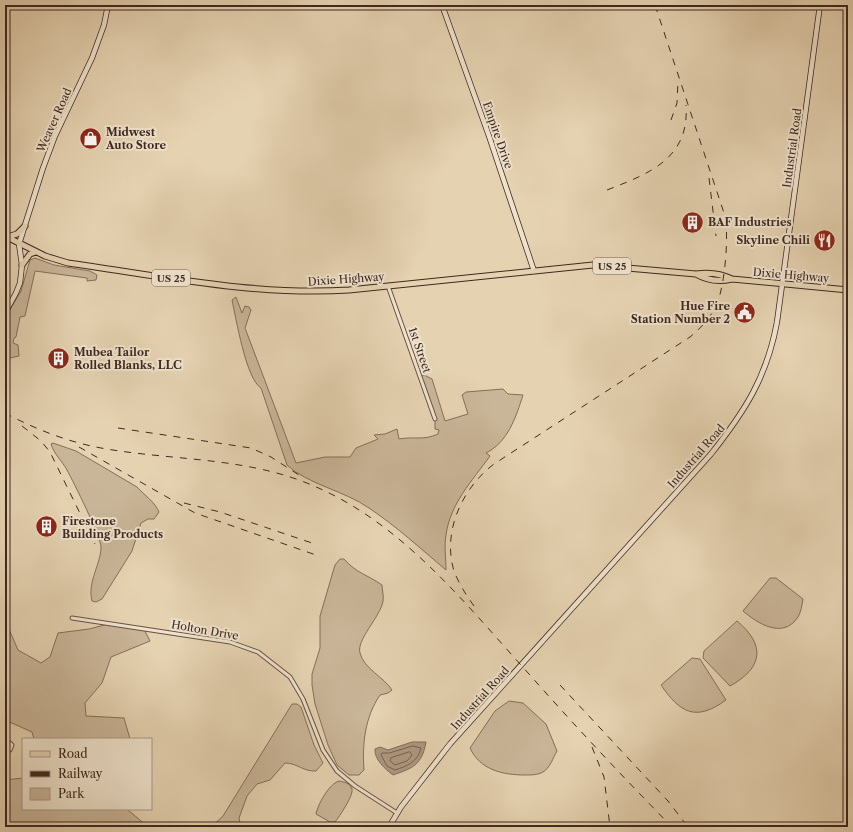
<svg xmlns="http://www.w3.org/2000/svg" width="853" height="832" font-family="'Libre Caslon Text',serif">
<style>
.green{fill:#c9b598;stroke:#846e5c}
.water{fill:#ad987f;stroke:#816b59}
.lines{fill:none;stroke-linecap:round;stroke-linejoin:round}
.shore{stroke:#76604f;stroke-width:1}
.street-casing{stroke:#685244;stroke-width:5}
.secondary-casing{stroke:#3f281f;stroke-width:6}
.primary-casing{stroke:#3f281f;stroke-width:7}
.street{stroke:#eee2cc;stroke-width:3}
.secondary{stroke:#eee2cc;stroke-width:4.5}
.primary{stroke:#e5d2b1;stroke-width:5}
.rail{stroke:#3f281f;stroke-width:1;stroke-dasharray:7 7;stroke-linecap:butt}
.labels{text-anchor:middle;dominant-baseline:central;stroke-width:4;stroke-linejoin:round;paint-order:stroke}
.shield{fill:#eee2cc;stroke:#746053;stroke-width:1}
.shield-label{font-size:10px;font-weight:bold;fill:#3f281f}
.street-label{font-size:11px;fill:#3f281f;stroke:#eee2cc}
.poi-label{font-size:11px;font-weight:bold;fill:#3f281f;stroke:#eee2cc;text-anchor:start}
</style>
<rect width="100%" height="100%" fill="#e5d2b1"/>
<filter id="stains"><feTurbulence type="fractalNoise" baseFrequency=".005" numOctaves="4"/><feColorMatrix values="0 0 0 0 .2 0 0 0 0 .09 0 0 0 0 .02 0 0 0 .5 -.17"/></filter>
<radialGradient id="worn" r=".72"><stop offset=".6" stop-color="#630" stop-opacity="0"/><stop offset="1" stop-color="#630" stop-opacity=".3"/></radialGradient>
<path class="green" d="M35 258 54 265 90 271 97 275 96 280 87 281V278L35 271 25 316 20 317 16 337 14 338 13 343 18 345 19 356 5 359V318L21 291 30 260Z
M236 297 242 313 245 306 249 307 251 310 245 328 296 463 325 457H350L356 448 378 439 374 435 385 434 397 429 399 439C415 436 423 441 438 434L439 430 435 429V419L420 377 424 375 432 379 445 421 468 414 462 395 466 392 503 389 508 394 523 395C516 417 508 442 486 453L490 456C472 481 450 504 446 535 444 546 446 558 446 570 421 549 396 526 369 508 345 491 307 484 287 465L261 388C246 379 236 318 232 300Z
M53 443 76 451 137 487C144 495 155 502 159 512L154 519H148L141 523 132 551 102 599 96 602 92 601C87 582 101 564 101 547 101 537 73 481 67 470 62 461 54 454 51 444Z
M340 559H344C356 573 368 575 382 585 382 590 384 596 383 601 381 616 356 640 360 653 364 669 384 677 392 690L388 693 380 695C365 717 362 744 364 770L359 775H349L337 765 328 745 315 704 312 685V674L320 648V616L335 565Z
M770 578H776L803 599C802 605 801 612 798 617 783 640 757 623 743 611Z
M5 620 18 650 41 663 50 657 58 633 89 629 108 624 144 629 150 641 111 657 102 683 85 703 86 716 124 718 130 739H34L32 732 5 720Z
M737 621C766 645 763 668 730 686L703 658 704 651Z
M692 658 700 659 726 700C696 722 680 713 661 685Z
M509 701 523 703 546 724 557 751C553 758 550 768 543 772 538 775 531 775 525 775 503 775 480 770 470 748L495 711Z
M292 704H297L301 707 314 745 323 763 316 771C304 772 297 763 285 763L270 780 257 784 247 796 239 818 241 827H166L212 826 223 816Z
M23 778V809H127L148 827H5V780Z
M339 781C344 782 350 783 352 789 354 795 339 817 335 822H330L316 814C318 804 329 784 339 781Z"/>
<path class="water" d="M412 742H426C422 765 413 768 393 775 385 769 374 759 375 749L380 747 388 750Z"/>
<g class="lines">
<path class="shore" d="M413 746 421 748C418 762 407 766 395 770L387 766 381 755 382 753H389Z
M410 752 412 755 407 761 395 765 390 761 391 758Z"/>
<defs>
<path id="street" d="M388 286 435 419
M72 618 230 642 258 652 290 677 303 699 323 750 337 771 355 786 397 813
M5 743H10L12 745 10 750H5"/>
<path id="secondary" d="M442 5 489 136 534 271
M5 313 16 293 20 283 22 265 19 244 43 168 55 136 92 58 104 25 108 5
M389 827 401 807 450 744 711 454C745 411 767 377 777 322L820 5"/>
<path id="primary" d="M5 236 45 256 68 263C161 276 255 296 349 290L593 265 696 274C709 272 720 273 732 279
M7 237 17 234 25 226
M22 265 30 254 36 252
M696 274C708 281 719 282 732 279L848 290"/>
</defs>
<use href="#street" class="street-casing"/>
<use href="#secondary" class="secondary-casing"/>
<use href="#primary" class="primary-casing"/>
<use href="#street" class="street"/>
<use href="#secondary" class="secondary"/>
<use href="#primary" class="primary"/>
<path class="rail" d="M671 120 677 103 678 81
M709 178 716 236
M607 190C648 174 690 159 686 105
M5 413C35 429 68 442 101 448 167 460 235 457 299 480 397 516 461 599 529 674 575 726 623 777 672 827
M22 426 41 441 50 452 95 544
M118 428 251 448 271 457 302 477
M79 447 195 513 316 555
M184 503 220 512 315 544
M474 606C466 595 459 584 454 571 442 532 462 488 494 464L690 337C701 328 711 317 717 304 725 284 729 236 725 216L655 5
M560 685 668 801 688 827
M592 747 604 777 610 827"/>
</g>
<defs>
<symbol id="shop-disc" viewBox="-11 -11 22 22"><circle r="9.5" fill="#8f2418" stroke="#eee2cc"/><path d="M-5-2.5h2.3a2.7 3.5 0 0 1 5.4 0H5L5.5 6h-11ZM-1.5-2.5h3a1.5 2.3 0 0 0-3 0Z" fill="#fff"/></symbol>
<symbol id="building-disc" viewBox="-11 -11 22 22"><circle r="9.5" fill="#8f2418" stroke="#eee2cc"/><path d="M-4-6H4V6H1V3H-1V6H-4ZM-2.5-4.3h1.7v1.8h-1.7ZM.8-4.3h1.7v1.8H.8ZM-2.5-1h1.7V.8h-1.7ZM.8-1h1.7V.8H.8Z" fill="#fff"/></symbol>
<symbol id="restaurant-disc" viewBox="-11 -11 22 22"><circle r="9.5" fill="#8f2418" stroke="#eee2cc"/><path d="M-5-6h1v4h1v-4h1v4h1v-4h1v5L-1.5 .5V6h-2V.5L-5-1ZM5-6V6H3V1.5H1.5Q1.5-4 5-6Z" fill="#fff"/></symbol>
<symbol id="civic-disc" viewBox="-11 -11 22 22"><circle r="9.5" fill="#8f2418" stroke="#eee2cc"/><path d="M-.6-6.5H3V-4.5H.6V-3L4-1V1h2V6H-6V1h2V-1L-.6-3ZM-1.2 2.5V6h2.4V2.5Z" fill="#fff"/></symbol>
</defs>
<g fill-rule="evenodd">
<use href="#shop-disc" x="78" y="126" width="25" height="25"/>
<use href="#building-disc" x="680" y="210" width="25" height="25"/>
<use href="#restaurant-disc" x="812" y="228" width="25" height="25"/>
<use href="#civic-disc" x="732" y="300" width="25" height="25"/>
<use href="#building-disc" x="46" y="346" width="25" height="25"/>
<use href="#building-disc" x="34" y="514" width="25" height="25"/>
</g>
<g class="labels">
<g class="shield">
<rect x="593" y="258" width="38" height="16" rx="3"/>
<rect x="152" y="270" width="38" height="16" rx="3"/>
</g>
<g class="shield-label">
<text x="612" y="266">US 25</text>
<text x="171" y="278">US 25</text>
</g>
<g class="street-label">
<text transform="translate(54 120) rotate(-66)">Weaver Road</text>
<text transform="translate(498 135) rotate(71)">Empire Drive</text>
<text transform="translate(792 148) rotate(-82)">Industrial Road</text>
<text transform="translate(791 275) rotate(5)">Dixie Highway</text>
<text transform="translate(346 279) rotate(-4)">Dixie Highway</text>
<text transform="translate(420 350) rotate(71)">1st Street</text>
<text transform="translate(696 456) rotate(-49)">Industrial Road</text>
<text transform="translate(205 630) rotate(10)">Holton Drive</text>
<text transform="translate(480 698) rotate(-48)">Industrial Road</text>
</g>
<g class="poi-label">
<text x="106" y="132">Midwest<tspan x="106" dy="13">Auto Store</tspan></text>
<text x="708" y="222">BAF Industries</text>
<text x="810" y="240" text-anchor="end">Skyline Chili</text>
<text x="730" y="306" text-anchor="end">Hue Fire<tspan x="730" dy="13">Station Number 2</tspan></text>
<text x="74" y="352">Mubea Tailor<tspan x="74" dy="13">Rolled Blanks, LLC</tspan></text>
<text x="62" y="521">Firestone<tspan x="62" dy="13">Building Products</tspan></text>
</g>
</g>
<rect width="853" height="832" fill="none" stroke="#e5d2b1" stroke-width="20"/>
<rect x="6" y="6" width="841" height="820" fill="none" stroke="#3f281f" stroke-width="2"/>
<rect x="10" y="10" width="833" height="812" fill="none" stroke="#3f281f"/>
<rect x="22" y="738" width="130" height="72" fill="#eee2cc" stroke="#a89887"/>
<rect x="30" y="751" width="20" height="6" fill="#e5d2b1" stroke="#a89887"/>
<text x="58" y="758" font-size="12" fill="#3f281f">Road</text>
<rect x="30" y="771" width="20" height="6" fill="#3f281f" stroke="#a89887"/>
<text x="58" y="778" font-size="12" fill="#3f281f">Railway</text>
<rect x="30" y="788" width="20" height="12" fill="#c9b598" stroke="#a89887"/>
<text x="58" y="798" font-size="12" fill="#3f281f">Park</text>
<rect width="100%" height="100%" filter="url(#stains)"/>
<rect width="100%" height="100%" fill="url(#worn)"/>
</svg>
